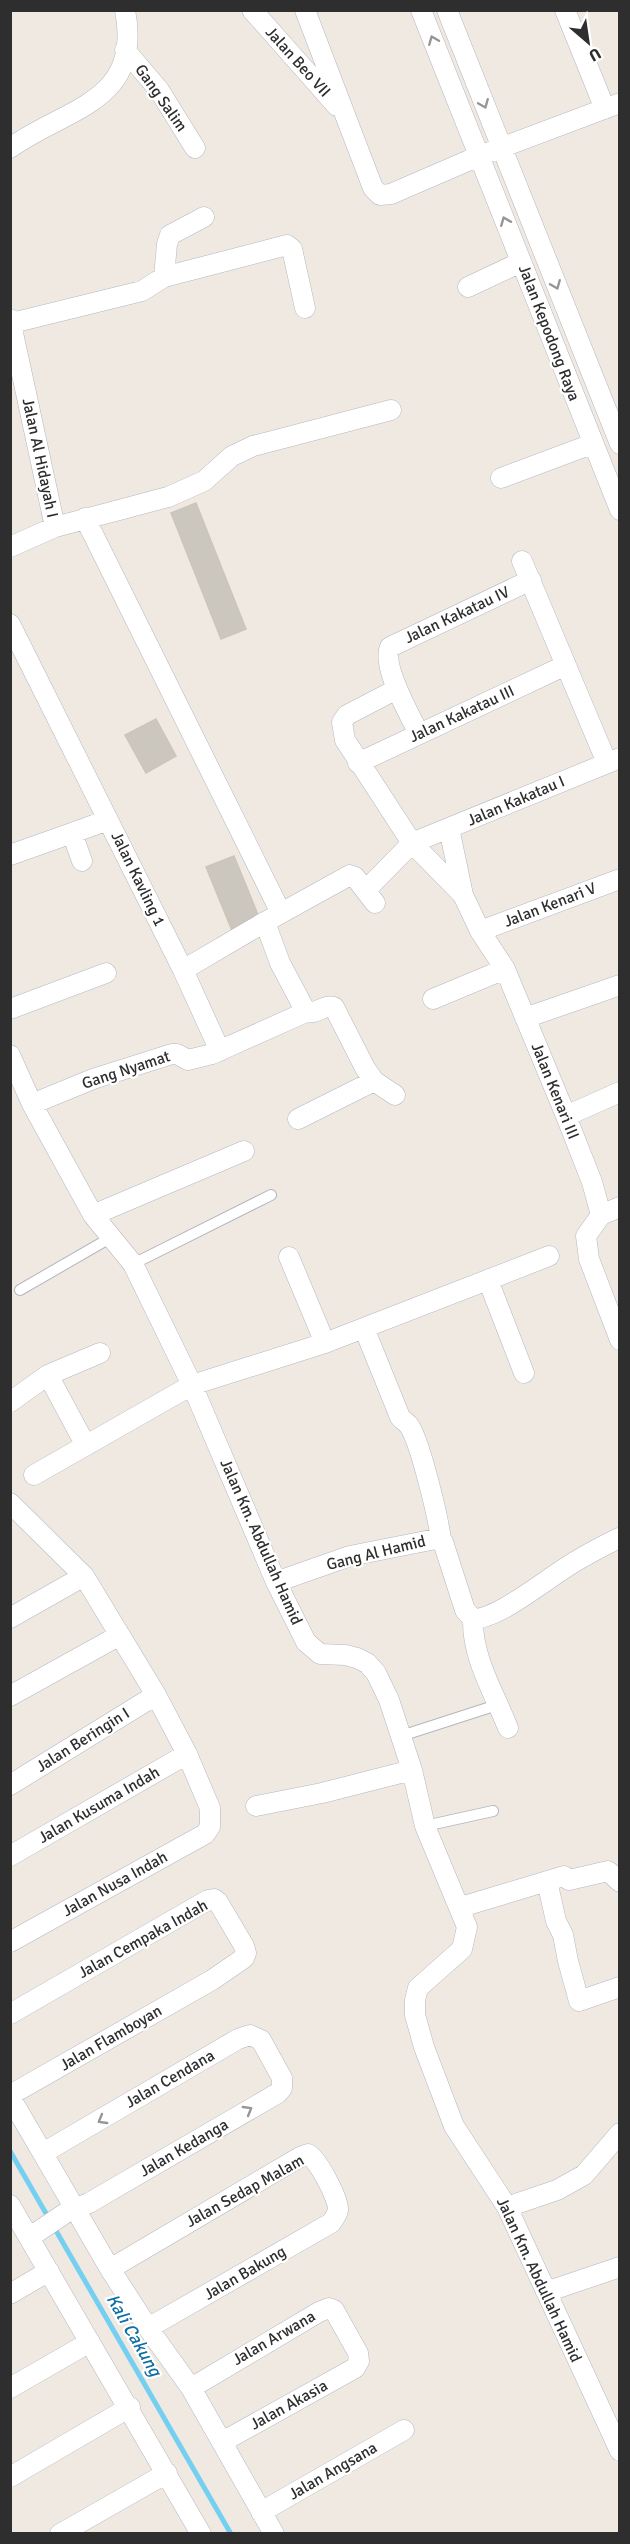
<svg xmlns="http://www.w3.org/2000/svg" width="630" height="2544" font-family="Signika,sans-serif">
<style>
.lines{fill:none;stroke-linecap:round;stroke-linejoin:round}
.stream{stroke:#75cff0;stroke-width:5}
.building{fill:#cbc7bf;stroke:#cbc5ba;stroke-width:1.5}
.lane-casing{stroke:#b4b7c1;stroke-width:12}
.street-casing{stroke:#b4b7c1;stroke-width:21}
.lane{stroke:#fff;stroke-width:10}
.street{stroke:#fff;stroke-width:20}
.oneway{stroke:#969696}
.labels{text-anchor:middle;dominant-baseline:central;stroke-width:4.5;stroke-linejoin:round;paint-order:stroke}
.street-label{font-size:16px;fill:#2e2e2e;stroke:#fff}
.water-label{font-size:18px;font-style:italic;fill:#0d6fa3;stroke:#fff}
</style>
<rect width="100%" height="100%" fill="#efe9e1"/>
<g class="lines">
<path class="stream" d="M10 2151 231 2534"/>
</g>
<path class="building" d="M196 503 246 629 221 639 171 513Z
M156 719 176 756 146 773 125 735Z
M234 856 261 922 233 933 206 867Z"/>
<g class="lines">
<defs>
<path id="lane" d="M133 1264 271 1195
M20 1290 110 1238
M401 1736 497 1705
M425 1826 493 1811"/>
<path id="street" d="M252 10 337 106
M305 10 373 188 380 195 391 194 479 156 620 103
M421 10 620 510
M447 10 620 444
M565 10 605 109
M125 50 159 90 195 148
M10 148C67 107 143 103 125 10
M164 277 287 245 292 249 305 308
M468 287 521 262
M10 319 55 527
M12 323 142 291 164 277 167 244 170 235 204 217
M501 478 592 444
M85 518 281 913
M10 547 55 527 168 497 204 481 232 456 253 446 391 410
M522 561 607 763
M10 624 183 970 220 1051
M397 689 347 715 342 722 345 740 412 843 463 895
M419 734C410 715 381 666 390 647L531 580
M358 763 566 665
M449 828 463 895 480 931 505 969 566 1116 592 1182 601 1215
M72 833 108 820
M10 855 72 833 82 861
M366 890 412 843 620 758
M375 903 355 877 350 875 265 922 280 963 306 1012C316 1015 324 1004 334 1007L365 1068 374 1081 395 1095
M480 931 620 879
M183 970 265 922
M433 999 505 969
M10 1009 106 973
M525 1018 620 985
M10 1055 32 1104 93 1215 133 1264 192 1385 276 1582 306 1642 320 1654 345 1655 357 1658 367 1663 376 1673 389 1700 412 1770 425 1826 467 1927 462 1949 418 1988 415 2000V2015L424 2047 454 2126 507 2207 620 2451
M32 1104 93 1079 172 1054H177L188 1060 212 1054 306 1012
M566 1116 620 1092
M298 1119 374 1081
M93 1215 244 1151
M601 1215 586 1236 589 1259 620 1340
M601 1215 620 1207
M289 1257 325 1343
M488 1280 524 1373
M364 1328 400 1417C403 1421 407 1422 410 1427 421 1446 438 1516 441 1540
M48 1375 85 1444
M10 1402 48 1375 100 1353
M34 1475 192 1385 325 1343 549 1256
M10 1503 84 1576 156 1695 187 1754 210 1808V1827L205 1834 10 1942
M276 1582 350 1556 436 1539 443 1542 465 1610 473 1619C500 1619 552 1574 578 1560 591 1552 605 1545 619 1538
M10 1618 84 1576
M473 1619C472 1658 494 1692 508 1728
M10 1696 120 1635
M10 1785 156 1695
M256 1806 322 1793 412 1770
M10 1856 187 1754
M547 1881 556 1921 563 1935 568 1961 579 2001 620 1987
M461 1907 564 1876 569 1880 608 1871 620 1882
M10 2014 208 1900 214 1899 218 1902 244 1946 246 1953 244 1958 212 1980 10 2095
M10 2097 110 2269 148 2328 191 2388 274 2534
M10 2205 201 2534
M507 2207 557 2190 584 2175 620 2133
M30 2237 67 2212 89 2203 278 2093 282 2088V2078L261 2040 250 2035 238 2039 43 2153
M110 2269 300 2157 308 2154C317 2158 339 2199 338 2210 337 2215 334 2219 331 2223L148 2328
M546 2292 620 2267
M10 2294 49 2271
M10 2388 90 2342
M191 2388 319 2312 329 2308 334 2310 358 2353 359 2361 355 2368 222 2442
M10 2477 130 2407
M261 2512 404 2430
M60 2534 167 2473"/>
</defs>
<use href="#lane" class="lane-casing"/>
<use href="#street" class="street-casing"/>
<use href="#lane" class="lane"/>
<use href="#street" class="street"/>
</g>
<defs><path id="oneway-chevron" d="M-2-3.5L2.5 0L-2 3.5" fill="none" stroke-width="1.6" stroke-linecap="round" stroke-linejoin="round" transform="scale(1.5)"/></defs>
<g class="oneway">
<use href="#oneway-chevron" transform="translate(433 40) rotate(-112)"/>
<use href="#oneway-chevron" transform="translate(484 104) rotate(68)"/>
<use href="#oneway-chevron" transform="translate(505 221) rotate(-112)"/>
<use href="#oneway-chevron" transform="translate(556 285) rotate(68)"/>
<use href="#oneway-chevron" transform="translate(248 2110) rotate(-30)"/>
<use href="#oneway-chevron" transform="translate(102 2120) rotate(150)"/>
</g>
<g class="labels">
<g class="street-label">
<text transform="translate(298 62) rotate(48)">Jalan Beo VII</text>
<text transform="translate(161 98) rotate(55)">Gang Salim</text>
<text transform="translate(549 333) rotate(69)">Jalan Kepodong Raya</text>
<text transform="translate(40 458) rotate(78)">Jalan Al Hidayah I</text>
<text transform="translate(457 615) rotate(-25)">Jalan Kakatau IV</text>
<text transform="translate(462 714) rotate(-25)">Jalan Kakatau III</text>
<text transform="translate(516 801) rotate(-23)">Jalan Kakatau I</text>
<text transform="translate(138 879) rotate(64)">Jalan Kavling 1</text>
<text transform="translate(550 905) rotate(-21)">Jalan Kenari V</text>
<text transform="translate(126 1070) rotate(-18)">Gang Nyamat</text>
<text transform="translate(555 1091) rotate(68)">Jalan Kenari III</text>
<text transform="translate(261 1542) rotate(66)">Jalan Km. Abdullah Hamid</text>
<text transform="translate(376 1553) rotate(-14)">Gang Al Hamid</text>
<text transform="translate(83 1740) rotate(-32)">Jalan Beringin I</text>
<text transform="translate(99 1805) rotate(-30)">Jalan Kusuma Indah</text>
<text transform="translate(115 1884) rotate(-29)">Jalan Nusa Indah</text>
<text transform="translate(143 1939) rotate(-29)">Jalan Cempaka Indah</text>
<text transform="translate(111 2038) rotate(-30)">Jalan Flamboyan</text>
<text transform="translate(170 2079) rotate(-30)">Jalan Cendana</text>
<text transform="translate(184 2148) rotate(-30)">Jalan Kedanga</text>
<text transform="translate(245 2191) rotate(-29)">Jalan Sedap Malam</text>
<text transform="translate(245 2273) rotate(-30)">Jalan Bakung</text>
<text transform="translate(539 2280) rotate(65)">Jalan Km. Abdullah Hamid</text>
<text transform="translate(274 2338) rotate(-30)">Jalan Arwana</text>
<text transform="translate(289 2405) rotate(-29)">Jalan Akasia</text>
<text transform="translate(333 2471) rotate(-30)">Jalan Angsana</text>
</g>
<g class="water-label">
<text transform="translate(134 2335) rotate(60)">Kali Cakung</text>
</g>
</g>
<rect width="630" height="2544" fill="none" stroke="#2e2e2e" stroke-width="24"/>
<g transform="translate(588 42) rotate(151)" stroke="#ffffff" stroke-width="4.5" paint-order="stroke">
<path d="M0-4.5L10 22L0 15L-10 22Z" fill="#2e2e2e"/>
<text y="-9" font-size="16" font-weight="bold" text-anchor="middle" fill="#2e2e2e">U</text>
</g>
</svg>
